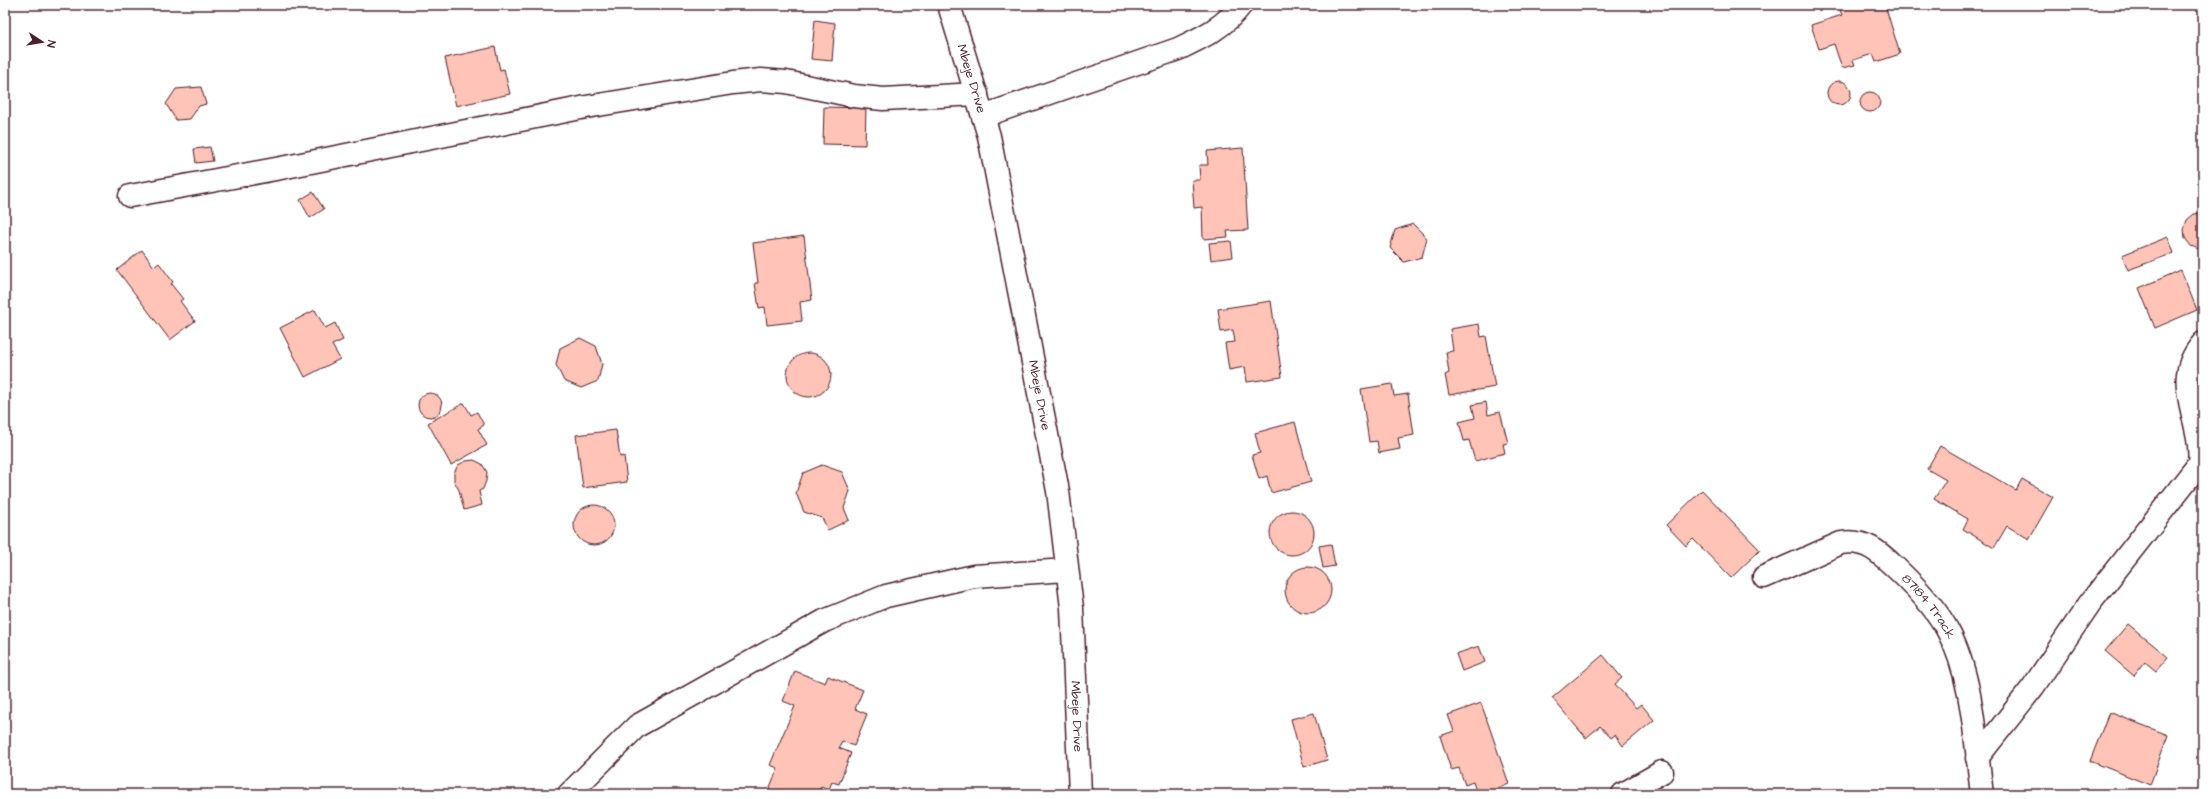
<svg xmlns="http://www.w3.org/2000/svg" width="2208" height="799" font-family="'Architects Daughter',sans-serif">
<style>
.building{fill:#ffc4b7;stroke:#4a1f2b}
.lines{fill:none;stroke-linecap:round;stroke-linejoin:round}
.minor-casing{stroke:#4a1f2b;stroke-width:25}
.tertiary-casing{stroke:#4a1f2b;stroke-width:25}
.minor{stroke:#fff;stroke-width:22}
.tertiary{stroke:#fff;stroke-width:22}
.labels{text-anchor:middle;dominant-baseline:central;stroke-width:3;stroke-linejoin:round;paint-order:stroke}
.street-label{font-size:13px;fill:#4a1f2b;stroke:#fff}
</style>
<rect width="100%" height="100%" fill="#fff"/>
<filter id="ink" filterUnits="userSpaceOnUse"><feTurbulence type="fractalNoise" baseFrequency=".025" numOctaves="2"/><feDisplacementMap in="SourceGraphic" scale="8" xChannelSelector="R" yChannelSelector="G"/><feConvolveMatrix kernelMatrix="1 2 1 2 8 2 1 2 1" color-interpolation-filters="sRGB"/></filter>
<g filter="url(#ink)">
<path class="building" d="M1838 5H1885L1900 54 1876 62 1873 54 1853 60 1855 65 1842 68 1834 44 1819 49 1811 25 1842 15Z
M815 20 835 23 832 61 811 59Z
M495 47 500 70 504 69 510 94 456 106 445 58Z
M1827 93a12 12 0 1 1 24 0a12 12 0 1 1-24 0Z
M201 87 206 104 199 106 190 119 176 120 166 104 176 89Z
M1860 102a10 10 0 1 1 20 0a10 10 0 1 1-20 0Z
M824 107 866 108 865 145 823 144Z
M210 147 213 161 196 163 194 149Z
M1243 148 1248 230 1227 231 1228 237 1203 239 1202 207 1194 208 1192 180H1200L1199 165H1208L1207 151Z
M313 192 324 209 310 218 300 200Z
M2203 213V257H2202L2199 249 2191 246 2185 238 2184 229 2187 220 2194 214Z
M1413 224 1427 238 1422 257 1404 262 1390 248 1395 230Z
M804 236 812 300 800 302 802 321 767 325 765 307 759 308 755 283H758L753 243Z
M2168 237 2174 253 2128 270 2122 255Z
M1231 241 1233 257 1211 260 1209 243Z
M142 250 154 267 159 263 173 282 171 284 183 299 180 301 195 321 170 340 117 270Z
M2181 270 2197 310 2155 328 2139 288Z
M1271 301 1282 377 1247 382 1245 367 1229 370 1225 343 1235 342 1233 330 1221 332 1218 309Z
M315 310 325 328 335 323 343 340 332 345 340 359 305 377 280 328Z
M1479 324 1481 337 1486 336 1495 387 1449 395 1445 375 1449 373 1446 352 1453 351 1450 329Z
M580 338 596 346 602 364 598 381 581 388 564 381 556 365 560 348Z
M787 375a22 22 0 1 1 44 0a22 22 0 1 1-44 0Z
M1392 384 1394 396 1408 394 1414 435 1398 438 1400 449 1379 453 1377 441 1369 442 1361 389Z
M418 405a12 12 0 1 1 24 0a12 12 0 1 1-24 0Z
M1486 402 1488 415 1500 412 1508 443 1503 444 1505 453 1475 461 1469 440 1464 441 1459 422 1475 418 1472 405Z
M464 403 471 415 477 412 484 425 478 429 487 445 451 465 428 423Z
M1295 422 1311 482 1271 493 1267 476 1259 479 1252 455 1260 453 1255 433Z
M616 430 620 457 624 456 627 482 583 488 576 435Z
M1940 446 2016 490 2022 479 2053 497 2029 539 2007 526 1994 548 1963 529 1968 519 1934 499 1946 480 1927 469Z
M474 460 482 464 487 472 486 481 483 489 479 491 482 505 464 510 459 490 454 481V473L458 465 466 461Z
M822 465 842 472 850 491 844 508 849 520 828 530 822 518 804 512 796 493 803 473Z
M1702 490 1760 550 1731 578 1693 539 1686 546 1666 525Z
M574 525a20 20 0 1 1 40 0a20 20 0 1 1-40 0Z
M1270 533a22 22 0 1 1 44 0a22 22 0 1 1-44 0Z
M1331 544 1335 566 1323 568 1319 546Z
M1285 590a23 23 0 1 1 46 0a23 23 0 1 1-46 0Z
M2128 624 2168 657 2156 671 2145 662 2134 676 2105 651Z
M1479 646 1485 662 1462 671 1456 654Z
M1603 655 1622 678 1615 684 1636 708 1641 704 1654 720 1623 746 1615 735 1611 738 1600 726 1586 738 1552 698Z
M795 671 825 683 828 676 863 690 855 709 867 714 854 746 842 741 839 748 851 753 839 784 832 782 829 789 821 786 818 794H767L778 768 770 765 795 706 783 701Z
M1481 703 1509 784 1483 794H1477L1473 782 1465 785 1459 768 1451 770 1440 736 1454 731 1448 715Z
M2109 712 2168 735 2150 785 2090 761Z
M1314 713 1327 760 1304 767 1291 719Z
M1348 788 1355 794H1332Z"/>
<g class="lines">
<defs>
<g id="minor">
<path d="M983 116 1178 49C1201 38 1225 27 1241 5"/>
<path d="M130 196 281 168 586 107 733 83 761 80 786 82 854 96 883 99 977 94"/>
<path id="s1" d="M1764 577 1841 543C1867 539 1880 553 1898 570 1917 588 1936 608 1948 631 1973 677 1975 742 1982 794"/>
<path d="M1977 758 2033 687 2090 603 2199 464C2204 419 2168 382 2203 343"/>
<path d="M569 794 637 726 824 621 886 596 974 576 1067 570"/>
<path d="M1623 794 1662 772"/>
</g>
<g id="tertiary">
<path id="s2" d="M949 5 989 136 1058 491 1072 608 1080 794"/>
</g>
</defs>
<use href="#minor" class="minor-casing"/>
<use href="#tertiary" class="tertiary-casing"/>
<use href="#minor" class="minor"/>
<use href="#tertiary" class="tertiary"/>
</g>
</g>
<g class="labels">
<g class="street-label">
<text stroke="none"><textPath href="#s2" startOffset="77">Mbeje Drive</textPath></text>
<text stroke="none"><textPath href="#s2" startOffset="401">Mbeje Drive</textPath></text>
<text stroke="none"><textPath href="#s1" startOffset="198">87184 Track</textPath></text>
<text stroke="none"><textPath href="#s2" startOffset="725">Mbeje Drive</textPath></text>
</g>
</g>
<rect width="2208" height="799" fill="none" stroke="#fff" stroke-width="20"/>
<rect x="10" y="10" width="2188" height="779" fill="none" stroke="#4a1f2b" stroke-width="1.5" filter="url(#ink)"/>
<g transform="translate(42 42) rotate(102)" stroke="#ffffff" stroke-width="3" paint-order="stroke">
<path d="M0-3L7 15L0 10L-7 15Z" fill="#4a1f2b"/>
<text y="-6" font-size="11" font-weight="bold" text-anchor="middle" fill="#4a1f2b">N</text>
</g>
</svg>
